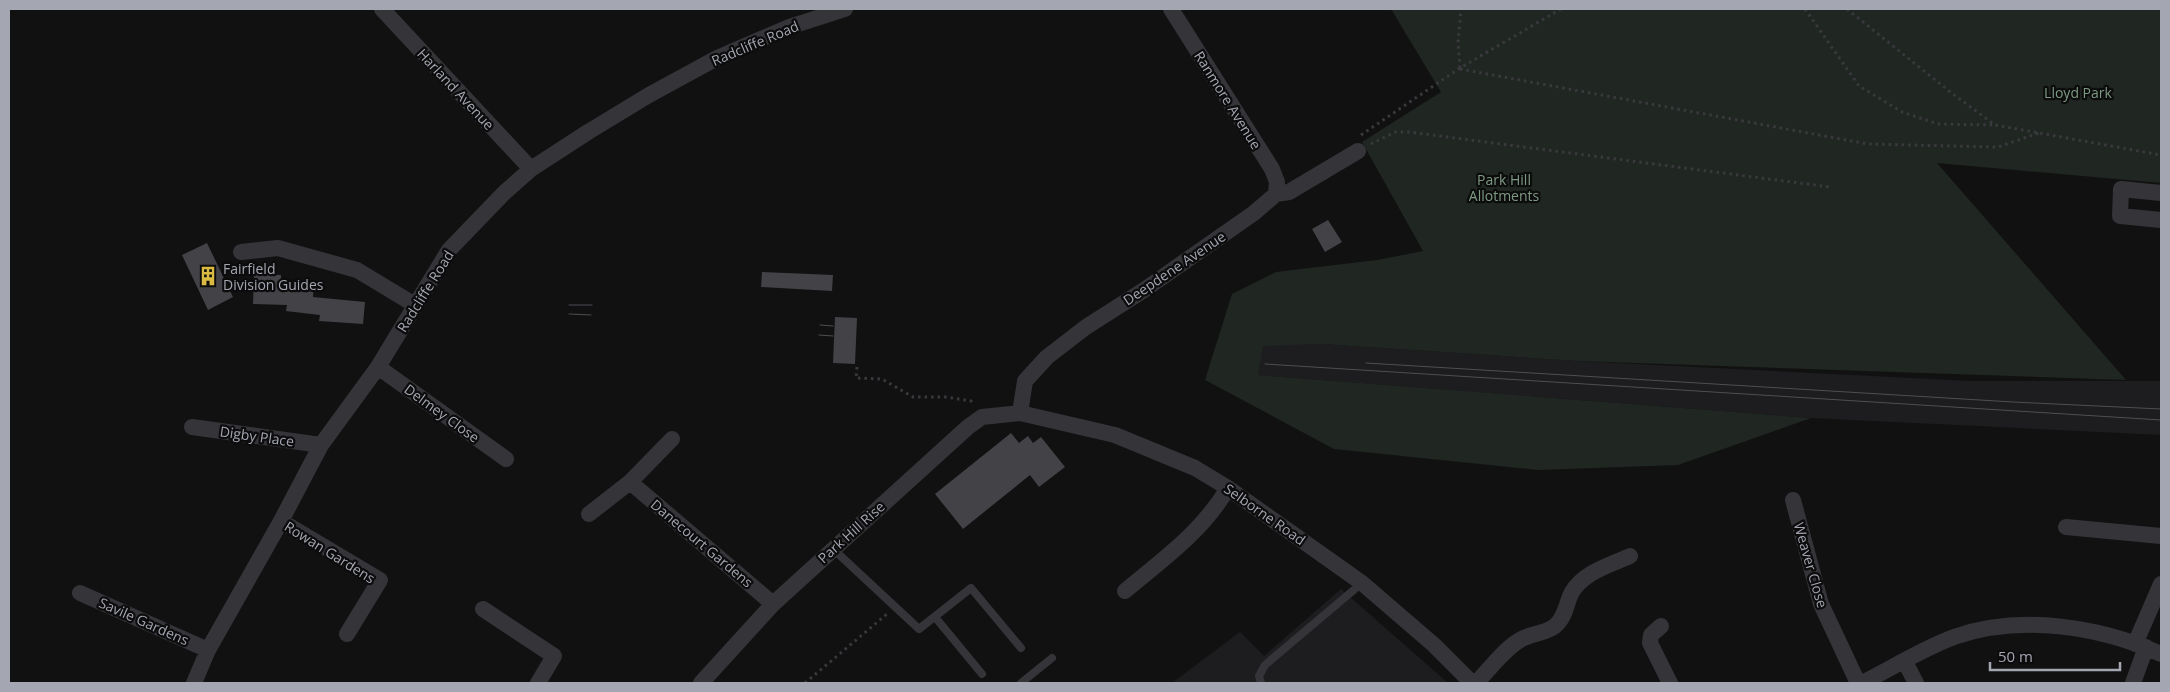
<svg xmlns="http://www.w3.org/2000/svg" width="2170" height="692" font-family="'Open Sans',sans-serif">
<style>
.built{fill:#1d1d1f}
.green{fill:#202621}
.building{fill:#434347}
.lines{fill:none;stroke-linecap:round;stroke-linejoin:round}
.path{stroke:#39393e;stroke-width:3;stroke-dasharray:2.5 4;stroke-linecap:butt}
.lane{stroke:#353539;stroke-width:8}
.street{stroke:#353539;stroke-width:16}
.tram{stroke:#4e4e54;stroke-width:1}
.labels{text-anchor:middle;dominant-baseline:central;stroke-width:4.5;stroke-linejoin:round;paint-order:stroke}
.street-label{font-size:14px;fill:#a4a6b1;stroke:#0c0c0d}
.park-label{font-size:14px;fill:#7d9a83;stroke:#0c0c0d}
.poi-label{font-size:14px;fill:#a4a6b1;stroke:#0c0c0d;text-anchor:start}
</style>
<rect width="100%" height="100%" fill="#111112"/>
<path class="built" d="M1321 344 1577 361 1971 381H2161V435L1811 418 1257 375 1263 345Z
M1341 589 1448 683H1172L1240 632 1264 656Z"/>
<path class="green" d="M1391 9H2161V183L1937 163 2126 380 1577 361 1321 344 1263 346 1258 375 1811 418 1678 465 1539 470 1334 449 1205 380 1232 294 1276 272 1377 260 1423 251 1362 142 1441 92Z"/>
<path class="building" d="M1328 220 1342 242 1325 252 1312 229Z
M207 243 233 297 208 310 182 255Z
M762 272 833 275 832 291 761 287Z
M254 274 281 275V281L314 284 313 297 365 302 363 324 319 321 320 315 286 311 287 305 253 304Z
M835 317 857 318 855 364 833 363Z
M1011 433 1019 443 1028 436 1033 443 1041 437 1065 467 1039 487 1030 475 963 529 935 494Z"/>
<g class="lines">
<path class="path" d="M1805 9 1859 86 1902 112 1938 124 1994 125
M1847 9 1949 91 1995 125 2161 155
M1460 68 1458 42 1461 9
M1460 69 1868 144 1998 147 2039 133
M1361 135 1460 68 1561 9
M1371 144 1395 132H1409L1830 187
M857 367 856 378 882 379 913 397H946L971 401 973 404
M805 683 887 614"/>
<path class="lane" d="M832 548 919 629 971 588 1021 648
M935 617 982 674
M1021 683 1052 658
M1261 683 1259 676 1265 665 1362 583"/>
<path class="street" d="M382 9 531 169
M1171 9 1272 169 1277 182 1276 194
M2161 193 2121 189 2120 216 2161 220
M241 252 278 248 357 270 415 305
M378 367 506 459
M1020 413 1025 381 1047 357 1086 327 1144 290 1254 213 1276 194 1289 192 1358 151
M192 427 321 445
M630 482 773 604
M1793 500 1821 604 1858 683
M589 514 630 482 672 439
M281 521 380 580 347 634
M2066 527 2161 536
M1125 591C1163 559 1202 532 1228 488
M80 593 208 650
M483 609 554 656 538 683
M1661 626 1651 635 1650 643 1670 683
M2135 644 2161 584
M1905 662 1916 683
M194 683 208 650 281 521 321 445 378 367 449 250 504 193 531 169 588 132 649 95 717 58 789 27 845 9
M701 683 773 604 968 427 982 417 1020 413 1115 435 1195 468 1228 488 1362 583 1434 645 1472 683
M1476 683C1490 669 1503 650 1520 640 1531 633 1545 634 1555 626 1566 617 1566 603 1572 592 1584 572 1610 565 1630 556
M1862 683C1892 668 1922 649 1954 637 2020 614 2099 626 2161 654
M2133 683 2146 647"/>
<path class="tram" d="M569 305H592
M569 314 591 315
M820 325 833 326
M819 335 833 336
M1366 363 2013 402 2161 409
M1265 364 2161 420"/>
</g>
<defs>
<symbol id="building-bare" viewBox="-9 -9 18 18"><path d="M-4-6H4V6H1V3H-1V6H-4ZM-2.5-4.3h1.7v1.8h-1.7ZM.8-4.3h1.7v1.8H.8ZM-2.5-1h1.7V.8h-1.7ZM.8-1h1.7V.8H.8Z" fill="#daba41" stroke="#0c0c0d" stroke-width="2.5" paint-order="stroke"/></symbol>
</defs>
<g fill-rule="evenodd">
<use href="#building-bare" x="194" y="262" width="28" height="28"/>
</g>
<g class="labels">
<g class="street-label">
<text transform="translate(755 43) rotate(-23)">Radcliffe Road</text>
<text transform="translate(456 89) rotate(47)">Harland Avenue</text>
<text transform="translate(1228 100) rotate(58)">Ranmore Avenue</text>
<text transform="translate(1174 268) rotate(-34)">Deepdene Avenue</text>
<text transform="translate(425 291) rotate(-58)">Radcliffe Road</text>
<text transform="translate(442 413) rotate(36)">Delmey Close</text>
<text transform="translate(257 436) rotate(8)">Digby Place</text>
<text transform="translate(1265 514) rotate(35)">Selborne Road</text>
<text transform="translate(851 532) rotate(-42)">Park Hill Rise</text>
<text transform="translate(702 543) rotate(40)">Danecourt Gardens</text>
<text transform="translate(330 552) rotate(32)">Rowan Gardens</text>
<text transform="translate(1811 565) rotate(74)">Weaver Close</text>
<text transform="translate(144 621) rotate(24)">Savile Gardens</text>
</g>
<g class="park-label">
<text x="2078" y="92">Lloyd Park</text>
<text x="1504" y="179">Park Hill<tspan x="1504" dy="16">Allotments</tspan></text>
</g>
<g class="poi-label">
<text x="223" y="268">Fairfield<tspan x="223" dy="16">Division Guides</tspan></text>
</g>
</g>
<rect width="2170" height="692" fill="none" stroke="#a4a6b1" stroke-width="20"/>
<path d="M1990 662v8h130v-8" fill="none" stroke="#a4a6b1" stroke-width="2.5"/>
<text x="1998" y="662" font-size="15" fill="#a4a6b1" stroke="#0c0c0d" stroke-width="4" paint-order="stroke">50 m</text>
</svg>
